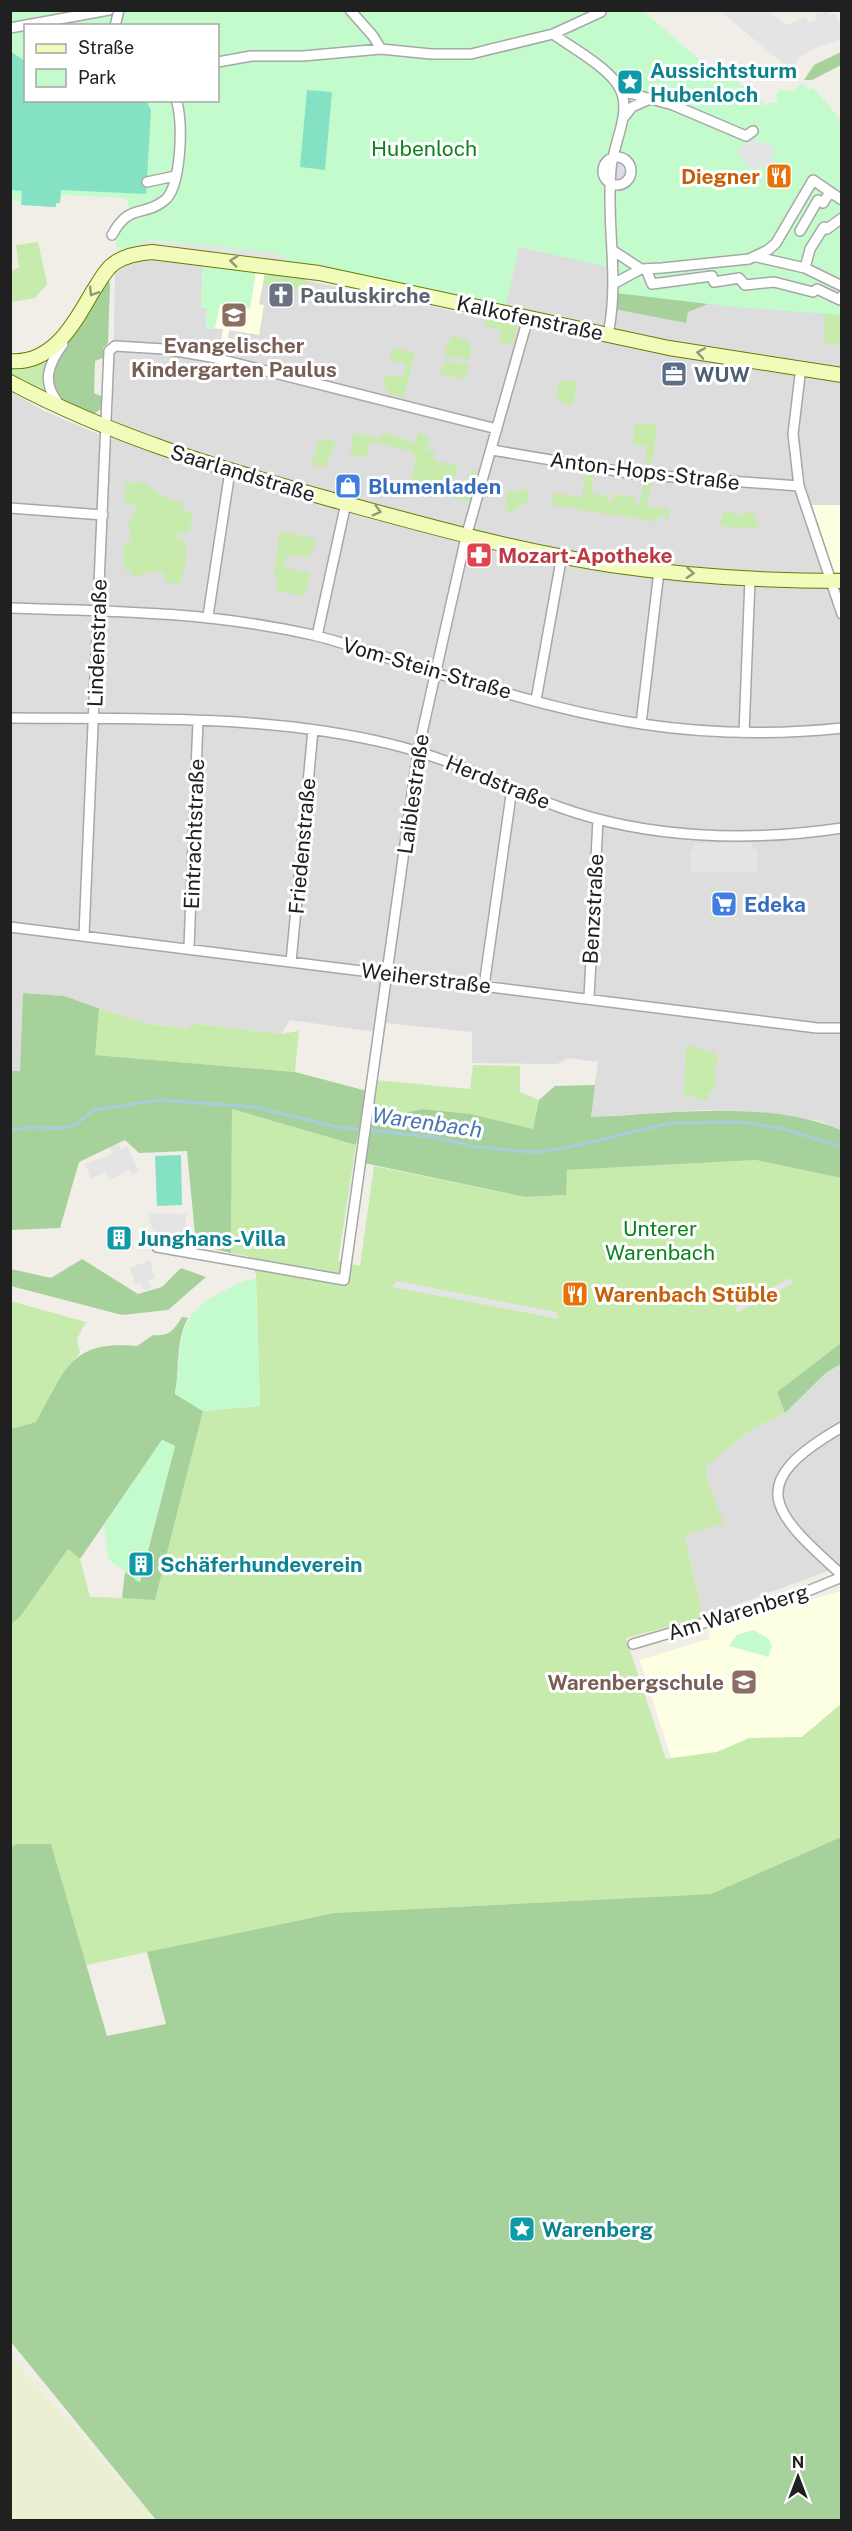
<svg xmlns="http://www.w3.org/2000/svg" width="852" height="2531" font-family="'Public Sans',sans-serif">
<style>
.residential{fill:#dedddd}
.education{fill:#fdffe2}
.farmland{fill:#ebf0d2}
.grass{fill:#c6ebad}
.forest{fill:#a7d19b}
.park{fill:#c4fbcd;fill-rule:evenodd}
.pitch{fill:#84e1c4}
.parking{fill:#e4e4e4}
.plaza{fill:#dcdbe7}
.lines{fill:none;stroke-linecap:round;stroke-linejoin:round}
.stream{stroke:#a7cedf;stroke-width:3}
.street-casing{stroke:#a7a7a7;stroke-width:12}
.secondary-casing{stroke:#657c03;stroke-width:16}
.street{stroke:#fff;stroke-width:9}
.secondary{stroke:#f3fbbb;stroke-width:14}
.oneway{stroke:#949875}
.labels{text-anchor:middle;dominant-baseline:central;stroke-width:6;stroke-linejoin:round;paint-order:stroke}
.culture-label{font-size:21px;font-weight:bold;fill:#0d838f;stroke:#fff;text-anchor:start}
.park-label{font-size:21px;fill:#0a831d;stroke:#fff}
.food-label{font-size:21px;font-weight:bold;fill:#c56008;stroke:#fff;text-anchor:end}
.worship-label{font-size:21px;font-weight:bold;fill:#5b616d;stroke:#fff;text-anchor:start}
.street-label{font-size:21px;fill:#202020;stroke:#fff}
.education-label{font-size:21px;font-weight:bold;fill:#785e54;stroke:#fff}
.service-label{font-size:21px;font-weight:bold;fill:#4e5e75;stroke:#fff;text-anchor:start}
.shop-label{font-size:21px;font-weight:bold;fill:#366cbe;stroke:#fff;text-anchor:start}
.health-label{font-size:21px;font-weight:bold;fill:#be3a42;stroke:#fff;text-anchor:start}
.water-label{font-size:22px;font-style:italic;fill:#4a76b3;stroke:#fff}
</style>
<rect width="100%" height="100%" fill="#f1eee7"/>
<path class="residential" d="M519 247 841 315V1130L820 1121 751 1111 704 1110 590 1117 598 1062 569 1058 557 1064 472 1063V1032L386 1023 375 1032 290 1020 281 1034 192 1023 191 1029 149 1024 64 996 23 993 20 1072 11 1071V392L42 410 112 440 115 274 124 266 148 259 265 272 502 321Z
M841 1364V1571L836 1568 703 1617 685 1534 723 1522 708 1482 706 1466 754 1428 785 1413 827 1373Z"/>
<path class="education" d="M203 265 265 272 259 304 264 305 259 335 229 330 228 338 249 342 247 354 220 348 223 329 206 328 207 308 201 307Z
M812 505H841V572H834Z
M841 1591V1704L802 1737 749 1738 717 1752 671 1758 640 1660 709 1639 710 1628Z"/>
<path class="farmland" d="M10 2357H11L156 2520H11Z"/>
<path class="grass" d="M38 242 47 284 35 298 11 302V271L19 267 16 245Z
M265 272 307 279 306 289 302 291 264 285Z
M825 313 841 315 840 345 824 344Z
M485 317 517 325 513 345 498 342 501 330 485 326Z
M452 336 469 341 471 350 470 360 448 357 444 352Z
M393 348 415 353 404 397 387 394 388 388 382 386 385 375 403 377 406 365 389 360Z
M45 361 44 379 50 398 11 378V364Z
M444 361 468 364 466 379 440 375Z
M579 379 572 406 559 401 556 394 561 380 577 382Z
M634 424H657L652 463 645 462 647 446 633 445Z
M383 432 416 443 418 432 430 438 427 449 435 453 433 461 458 465 454 480 468 484 472 469 477 472 469 502C447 498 432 486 411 482L416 458 412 452 370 441 366 458 350 454 354 433 381 438Z
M328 439 336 443 324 468 311 464 318 442Z
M586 471 594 473 592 494 607 495 608 501H613V494L636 497 635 504H640L644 480 653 481 647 505 650 508H669L668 521H666V516H659L657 522 552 505 554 493 582 497Z
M143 482 161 496 183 503V511L193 512 189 533 178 532V539L186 541 185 568 179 585 164 581V573L156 571 132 577 131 570H123L124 542H132L128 524 136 511V505H125V483Z
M519 488 528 491V501L512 512 505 510 508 490 518 493Z
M724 511 733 512 737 517 742 513H754L759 529 720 526Z
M280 531 317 539 309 558 287 555 283 567 310 573 305 596 276 591 278 577 274 576Z
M99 1008 149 1024 190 1029 191 1023 281 1034 299 1031 295 1072 94 1055Z
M686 1045 713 1052 718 1057 716 1069H713V1073L716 1074 714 1091 708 1092V1100H695V1096L688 1095 687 1099 684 1096Z
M473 1065 520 1066V1092L539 1100 533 1129 471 1114 423 1109 372 1119 375 1080 470 1089Z
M232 1109 356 1145 338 1261 360 1266 374 1166 525 1197 566 1195V1170L757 1160 841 1178V1343L777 1392 785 1413 754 1428 706 1466 708 1482 724 1523 685 1535 703 1617 626 1638 666 1759 717 1752 749 1738 802 1737 841 1704V1837L711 1894 334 1913 86 1965 51 1845 17 1844 11 1848V1624L20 1617 68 1549 80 1559 90 1597 155 1599 203 1411 260 1406 256 1274 248 1256 231 1253Z
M10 1301 86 1322 77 1339 80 1353 69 1366 36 1422 11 1429Z"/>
<path class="forest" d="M841 52V65L812 80H804L814 65Z
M108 277 110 285 108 343 103 348V358L95 361 94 393 101 396V409L92 415C68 406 46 393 52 363Z
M710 279 842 315 708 304 688 312 686 323 614 309 616 289Z
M23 993 64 996 99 1008 95 1055 295 1072 367 1091 356 1145 232 1109 231 1253 196 1245 187 1151 139 1153 125 1140 79 1162 60 1228 11 1230 10 1071H20Z
M595 1085 591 1117C672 1114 764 1099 841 1130V1178L756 1160 567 1170 566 1195 525 1197 364 1163 372 1119 423 1109 471 1114 533 1129 539 1100 555 1086Z
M82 1259 138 1294 162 1287 181 1268 206 1277 168 1310 122 1315 11 1286V1269L51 1278Z
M182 1317 188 1318C175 1342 180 1368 175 1394L203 1411 155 1600 122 1598 125 1572 140 1582 175 1446 162 1440 80 1559 68 1549 20 1617 11 1624V1429L36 1422C66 1370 69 1340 137 1346L153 1335C169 1337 174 1330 182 1317Z
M841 1343V1364L826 1373 785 1413 777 1392Z
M841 1837V2520H156L11 2342 10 1848 17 1844H51L107 2036 166 2024 147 1952 334 1913 711 1894Z"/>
<path class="park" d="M11 11H643L722 79 728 73 766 106 770 102 778 103 775 95 781 89 791 92 802 83 809 90 813 87 841 120V315L733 307 616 293 610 282 608 267 519 247 506 306 288 262 283 255 160 241H143L136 247 120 250 116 246 115 236 130 211 126 198 61 195 56 207 21 205V201L11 200ZM26 26H218V100H26Z
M203 265 256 271 250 309 220 304 215 328H206L207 308 201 307Z
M256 1279 260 1406 203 1411 175 1394C184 1348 171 1317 222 1292 233 1286 243 1280 256 1279Z
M162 1440 175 1446 139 1582 108 1559 104 1525Z
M753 1630 768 1638 772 1646 768 1657 729 1646 737 1635Z"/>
<path class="pitch" d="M10 51 25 61 26 100 146 101 151 110 146 194 61 190 60 203H56V207L21 205 22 191 11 190Z
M307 90 332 92 325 170 300 167Z
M181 1155 182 1205 157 1206 155 1156Z"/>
<path class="parking" d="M720 11H769L786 25 806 17 809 23 817 20 815 14 828 11 830 15 835 13 841 29V39L815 48 797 59 794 73Z
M746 137 772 146 775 150 771 157 775 162 767 169 762 165 757 170 748 167 737 152 745 143Z
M142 241 215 246 283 255 288 262 189 250 136 247Z
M693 843H752V849H757L758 872H690V850H693Z
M118 1144 121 1149 127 1146 139 1171 132 1175 129 1170 109 1180 105 1172 91 1179 85 1164 112 1154 110 1148Z
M148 1213 186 1214V1239L190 1243 179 1246 164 1239 152 1229Z
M150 1260 155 1278 148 1280 151 1288 144 1290 141 1282 135 1284 130 1268Z
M790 1278 793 1283 737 1313 735 1307Z
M397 1281 556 1312 559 1319 392 1287Z"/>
<path class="plaza" d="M613 154 626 156 634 169 630 184 622 189 608 187 600 177 602 161Z"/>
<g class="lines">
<path class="stream" d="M10 1131 29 1127 63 1128 76 1125 93 1110 160 1100 254 1107 337 1127 434 1137 471 1146 518 1151 537 1152 566 1148 670 1123 741 1122 784 1129 842 1147"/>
<defs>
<path id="street" d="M350 10 373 36 381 49
M115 26 119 10
M10 28 109 10
M553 34C572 48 610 68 620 89 632 113 613 143 611 169 606 222 619 276 609 329
M218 62 251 56H303L381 49 431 54H471L553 34 601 12
M622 91 673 105 746 136 753 131
M625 116 632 107 648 100
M603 171a14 14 0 1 1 28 0a14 14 0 1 1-28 0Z
M147 182 175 176
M800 231 818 200 823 203 830 192
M112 235C130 202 143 218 165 200 181 188 184 119 176 100
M612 250 641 269 662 268 749 259 768 250 776 243 813 180 842 200
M757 257 805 268 842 286
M805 268 810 249 824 227 827 229 842 218
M646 269 652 284 712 276 714 282 739 278 745 285 774 282 813 292 817 289 840 300 842 296
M613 284 641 269
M801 367 793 434 799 486 842 614
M59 404C41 382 48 365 63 344
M492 450 634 474 799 486
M10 508 103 515
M10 608C115 611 211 612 313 635 354 645 394 661 435 673 503 692 572 714 642 724 708 734 776 735 842 728
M208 616 230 471
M317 636 346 503
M536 700 562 555
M10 718C136 719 267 714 390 744 450 758 502 786 559 807 647 839 750 842 842 828
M641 724 659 571
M744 733 750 579
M10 927 817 1028H842
M84 935 109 351 115 346 164 349 211 357 497 429
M189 947 198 721
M291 962 313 730
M484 986 512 788
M589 998 598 819
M157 1247 344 1280 418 751 466 537 528 318
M842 1427C743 1484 771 1511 842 1575
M633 1644 798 1595 842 1577"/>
<path id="secondary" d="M10 361C53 365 75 322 93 291 100 281 106 268 116 262 127 255 139 253 152 252L319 273 669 348 842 375
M10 382C113 437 222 469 333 500 424 525 517 551 611 565 687 576 765 581 842 581"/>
</defs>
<use href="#street" class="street-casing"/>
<use href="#secondary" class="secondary-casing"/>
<use href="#street" class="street"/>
<use href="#secondary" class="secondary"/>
</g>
<defs><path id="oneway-chevron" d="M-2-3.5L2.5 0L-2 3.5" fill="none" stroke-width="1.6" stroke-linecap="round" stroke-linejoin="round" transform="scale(1.5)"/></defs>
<g class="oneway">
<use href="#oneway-chevron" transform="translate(234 261) rotate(-173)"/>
<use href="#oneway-chevron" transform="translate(93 292) rotate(121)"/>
<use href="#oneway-chevron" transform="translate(701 353) rotate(-171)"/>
<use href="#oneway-chevron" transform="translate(377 511) rotate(15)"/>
<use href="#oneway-chevron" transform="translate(690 573) rotate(5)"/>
</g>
<defs>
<symbol id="sight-square" viewBox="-11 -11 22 22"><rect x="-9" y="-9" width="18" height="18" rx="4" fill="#0f9aa8" stroke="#fff"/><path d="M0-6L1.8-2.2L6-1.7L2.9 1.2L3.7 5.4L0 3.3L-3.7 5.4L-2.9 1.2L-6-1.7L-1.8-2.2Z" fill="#fff"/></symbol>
<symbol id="restaurant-square" viewBox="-11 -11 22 22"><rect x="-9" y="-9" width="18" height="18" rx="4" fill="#e8710a" stroke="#fff"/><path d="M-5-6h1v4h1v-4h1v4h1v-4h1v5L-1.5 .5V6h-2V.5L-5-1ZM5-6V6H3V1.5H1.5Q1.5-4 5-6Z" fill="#fff"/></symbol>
<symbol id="church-square" viewBox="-11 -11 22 22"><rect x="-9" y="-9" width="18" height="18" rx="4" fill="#6b7280" stroke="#fff"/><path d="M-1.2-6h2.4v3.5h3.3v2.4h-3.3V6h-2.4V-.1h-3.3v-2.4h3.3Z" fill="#fff"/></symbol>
<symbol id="school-square" viewBox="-11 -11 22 22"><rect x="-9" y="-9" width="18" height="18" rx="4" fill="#8d6e63" stroke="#fff"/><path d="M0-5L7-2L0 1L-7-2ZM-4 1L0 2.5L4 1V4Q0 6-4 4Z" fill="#fff"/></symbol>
<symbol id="office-square" viewBox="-11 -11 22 22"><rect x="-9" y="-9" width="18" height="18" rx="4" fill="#5c6f8a" stroke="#fff"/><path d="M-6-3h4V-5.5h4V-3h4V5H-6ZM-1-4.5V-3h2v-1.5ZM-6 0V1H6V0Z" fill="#fff"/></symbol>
<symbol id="shop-square" viewBox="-11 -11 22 22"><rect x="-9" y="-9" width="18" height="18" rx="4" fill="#3f7fe0" stroke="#fff"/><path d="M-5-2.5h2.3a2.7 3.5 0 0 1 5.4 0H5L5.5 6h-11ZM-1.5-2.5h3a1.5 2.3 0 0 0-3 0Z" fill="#fff"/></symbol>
<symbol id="pharmacy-square" viewBox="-11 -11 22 22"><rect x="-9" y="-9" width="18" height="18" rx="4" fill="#e0444e" stroke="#fff"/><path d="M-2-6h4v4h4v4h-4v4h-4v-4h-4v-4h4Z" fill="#fff"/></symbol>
<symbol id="supermarket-square" viewBox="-11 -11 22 22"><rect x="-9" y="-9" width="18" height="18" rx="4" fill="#3f7fe0" stroke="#fff"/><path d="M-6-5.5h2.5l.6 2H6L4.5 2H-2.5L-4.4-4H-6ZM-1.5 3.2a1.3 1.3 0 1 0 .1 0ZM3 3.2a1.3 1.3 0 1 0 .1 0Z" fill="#fff"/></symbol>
<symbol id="building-square" viewBox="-11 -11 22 22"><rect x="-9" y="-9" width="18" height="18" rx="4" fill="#0f9aa8" stroke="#fff"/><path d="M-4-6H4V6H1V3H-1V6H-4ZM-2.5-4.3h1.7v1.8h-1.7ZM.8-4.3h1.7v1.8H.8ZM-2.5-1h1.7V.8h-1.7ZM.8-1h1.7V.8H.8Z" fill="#fff"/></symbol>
</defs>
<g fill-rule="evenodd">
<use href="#sight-square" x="615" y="67" width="30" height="30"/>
<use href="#restaurant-square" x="764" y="161" width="30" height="30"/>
<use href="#church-square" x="266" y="280" width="30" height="30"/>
<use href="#school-square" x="219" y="300" width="30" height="30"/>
<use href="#office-square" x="659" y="359" width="30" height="30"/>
<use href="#shop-square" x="333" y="471" width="30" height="30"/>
<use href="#pharmacy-square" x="464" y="540" width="30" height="30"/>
<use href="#supermarket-square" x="709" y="889" width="30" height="30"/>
<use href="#building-square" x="104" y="1223" width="30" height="30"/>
<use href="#restaurant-square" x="560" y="1279" width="30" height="30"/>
<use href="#building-square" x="126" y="1549" width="30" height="30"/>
<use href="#school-square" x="729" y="1667" width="30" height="30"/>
<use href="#sight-square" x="507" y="2214" width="30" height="30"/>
</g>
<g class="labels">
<g class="culture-label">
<text x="650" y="70">Aussichtsturm<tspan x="650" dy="24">Hubenloch</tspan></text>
<text x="138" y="1238">Junghans-Villa</text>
<text x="160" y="1564">Schäferhundeverein</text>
<text x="542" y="2229">Warenberg</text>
</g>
<g class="park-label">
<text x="424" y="148">Hubenloch</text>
<text x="660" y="1228">Unterer<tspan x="660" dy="24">Warenbach</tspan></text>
</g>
<g class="food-label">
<text x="760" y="176">Diegner</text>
<text x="594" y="1294" text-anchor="start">Warenbach Stüble</text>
</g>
<g class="worship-label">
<text x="300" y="295">Pauluskirche</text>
</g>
<g class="street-label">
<text transform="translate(530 318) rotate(12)">Kalkofenstraße</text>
<text transform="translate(645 471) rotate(7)">Anton-Hops-Straße</text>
<text transform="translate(243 473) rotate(17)">Saarlandstraße</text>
<text transform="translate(97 643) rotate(-88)">Lindenstraße</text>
<text transform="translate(427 668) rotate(16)">Vom-Stein-Straße</text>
<text transform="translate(498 782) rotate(22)">Herdstraße</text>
<text transform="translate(413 794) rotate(-82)">Laiblestraße</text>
<text transform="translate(194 834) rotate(-88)">Eintrachtstraße</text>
<text transform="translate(302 846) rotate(-85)">Friedenstraße</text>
<text transform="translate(593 909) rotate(-87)">Benzstraße</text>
<text transform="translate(426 978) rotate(7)">Weiherstraße</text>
<text transform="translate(738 1612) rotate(-17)">Am Warenberg</text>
</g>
<g class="education-label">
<text x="234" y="345">Evangelischer<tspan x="234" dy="24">Kindergarten Paulus</tspan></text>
<text x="724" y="1682" text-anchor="end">Warenbergschule</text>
</g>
<g class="service-label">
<text x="694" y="374">WUW</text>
</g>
<g class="shop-label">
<text x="368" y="486">Blumenladen</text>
<text x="744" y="904">Edeka</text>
</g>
<g class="health-label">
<text x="498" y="555">Mozart-Apotheke</text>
</g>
<g class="water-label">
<text transform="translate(427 1122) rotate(8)">Warenbach</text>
</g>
</g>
<rect width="852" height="2531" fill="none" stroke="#202020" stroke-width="24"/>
<rect x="24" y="24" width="195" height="78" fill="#ffffff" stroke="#a6a6a6" stroke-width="1.5"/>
<rect x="36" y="44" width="30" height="9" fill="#f3fbbb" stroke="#a6a6a6" stroke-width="1.5"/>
<text x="78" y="54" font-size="18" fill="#202020">Straße</text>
<rect x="36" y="69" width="30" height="18" fill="#c4fbcd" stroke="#a6a6a6" stroke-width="1.5"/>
<text x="78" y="84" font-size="18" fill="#202020">Park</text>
<g transform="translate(798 2477)" stroke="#ffffff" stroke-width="4.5" paint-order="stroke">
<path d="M0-4.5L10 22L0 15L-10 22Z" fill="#202020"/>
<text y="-9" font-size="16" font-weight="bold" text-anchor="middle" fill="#202020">N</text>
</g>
</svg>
